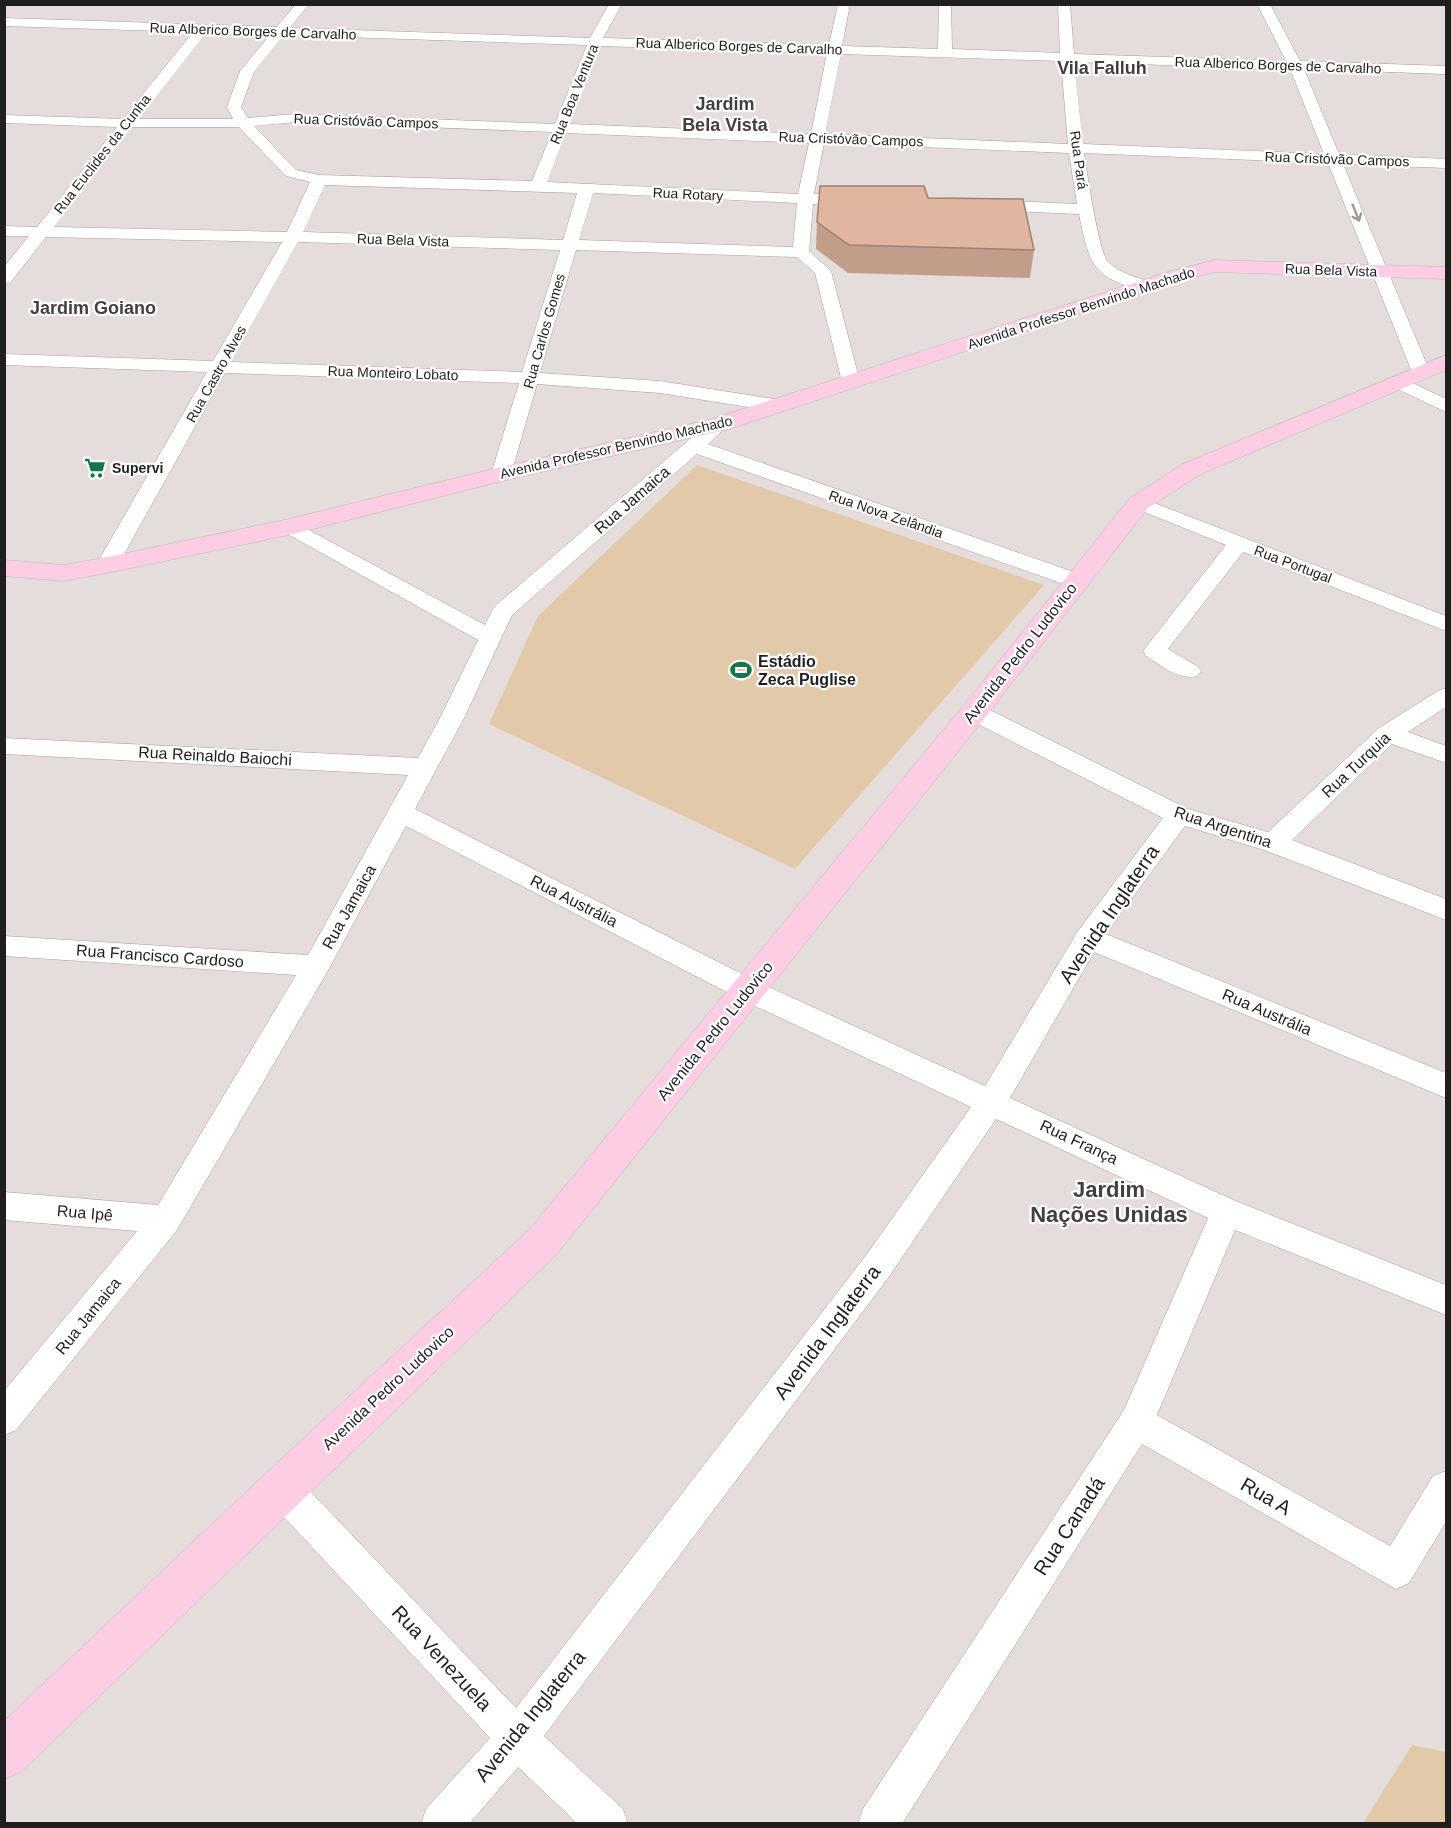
<svg xmlns="http://www.w3.org/2000/svg" width="1451" height="1828" font-family="Arial,sans-serif">
<style>
.green{fill:#e2c9a9}
.lines{fill:none;stroke-linecap:round;stroke-linejoin:round}
.minor-casing{stroke:#a59d9d;stroke-width:1}
.primary-casing{stroke:#bcbcbc;stroke-width:1}
.minor{fill:#fff;fill-rule:evenodd}
.primary{fill:#fdcee3;fill-rule:evenodd}
.wall{fill:#c29d8a}
.building{fill:#e1b6a1;stroke:#9e7f71;stroke-width:1.5}
.oneway{stroke:#9b9a9a}
.labels{text-anchor:middle;dominant-baseline:central;stroke-width:4.5;stroke-linejoin:round;paint-order:stroke}
.far-street-label{font-size:14px;fill:#211e1e;stroke:#fff}
.far-poi-label{font-size:14px;font-weight:bold;fill:#211e1e;stroke:#fff;text-anchor:start}
.street-label{font-size:16px;fill:#211e1e;stroke:#fff}
.poi-label{font-size:16px;font-weight:bold;fill:#211e1e;stroke:#fff;text-anchor:start}
.far-district-label{font-size:18px;font-weight:bold;fill:#443e3d;stroke:#fff}
.near-street-label{font-size:20px;fill:#211e1e;stroke:#fff}
.district-label{font-size:22px;font-weight:bold;fill:#443e3d;stroke:#fff}
</style>
<rect width="100%" height="100%" fill="#e5dcdc"/>
<path class="green" d="M697 465 1044 585 795 869 489 724 538 616Z
M1412 1745 1446 1752V1823H1363Z"/>
<g class="lines">
<defs>
<path id="minor" d="M296 4H309L290 28 590 38 609 4H622L603 38 829 45 838 4H850L842 46 938 49 939 4H951L952 49 1060 53 1058 4H1070L1074 54 1286 61 1257 4H1270L1300 61 1446 66V74L1304 69 1339 154 1446 159V168L1343 164 1430 372 1428 376H1414L1412 372 1328 163 1084 153C1087 172 1098 250 1108 262 1118 273 1137 277 1150 282L1153 286 1150 290 1144 291C1091 278 1089 262 1079 214L988 210 980 205 988 200 1077 204 1069 153 824 143 814 194 853 196 861 201 853 206 813 204 809 251 831 271 860 382 858 386H844L842 382 815 273 797 257 576 250 540 373 660 381 780 400 787 402 790 406 787 410 780 412 660 393 537 384 511 474 508 478H494L491 474 519 383 225 373 118 565 115 570 107 571 99 570 96 565 207 372 4 365V354L213 361 282 242 46 237 10 283 4 284V267L29 236H4V226L37 227 117 127 4 123V115L123 119 193 32 4 26V18L277 27ZM206 33 270 35 240 71 227 107 233 119H139ZM284 35 587 45 555 124 295 114 248 118 241 107 254 72ZM600 46 827 53 811 134 570 124ZM841 54 1061 61 1068 144 825 134ZM1074 62 1290 69 1324 154 1083 144ZM295 122 552 132 532 181 319 175 296 170 254 126ZM132 127H239L286 176 310 182 287 232 54 227ZM566 133 809 143 798 194 547 182ZM325 185 577 193 563 240 303 232ZM593 193 797 203 793 247 579 240ZM298 242 560 250 522 372 231 362Z
M1398 376 1446 399V412L1391 386 1389 382 1391 378Z
M718 419 725 421 728 425 708 444 1085 576 1088 581 1085 586 1077 588 1069 586 697 454 512 615 465 716 415 809 758 982 985 1086 1078 931 1163 818 966 718 962 712 966 706 974 704 982 706 1188 809 1268 832 1379 728 1438 691 1446 688V707L1408 732 1446 746V763L1392 744 1292 840 1446 899V920L1264 850 1185 826 1106 934 1446 1073V1098L1094 952 1010 1098 1238 1202 1446 1285V1315L1235 1230 1157 1415 1390 1546 1433 1476 1446 1471V1522L1409 1583 1396 1589 1142 1444 902 1824H858L863 1809 1124 1410 1208 1218 996 1119 888 1278 544 1736 623 1809 628 1824H578L518 1767 469 1824H421L426 1809 490 1738 269 1501 264 1488 269 1475 282 1470 295 1475 516 1708 864 1258 971 1107 738 998 406 826 326 974 177 1230 16 1430 4 1435V1391L137 1231 4 1220V1192L158 1205 296 975 4 956V936L308 955 408 775 4 754V738L418 758 441 716 478 640 282 531 279 527 282 523 289 521 296 523 485 625 494 607 711 421Z
M1139 497 1446 616V631L1243 552 1168 649 1197 666 1201 671 1197 676C1179 681 1161 665 1146 656L1143 651 1226 545 1132 507 1129 503 1132 499Z"/>
<path id="primary" d="M1215 260 1446 267V279L1215 272 1182 280 726 430 502 481 289 535 107 573 64 581 4 576V560L64 565 107 557 289 519 501 467 712 419 1168 272Z
M1446 355V370L1201 474 1148 508 984 719 557 1254 21 1772 4 1779V1721L266 1473 529 1230 964 705 1130 498 1183 464Z"/>
</defs>
<use href="#minor" class="minor-casing"/>
<use href="#primary" class="primary-casing"/>
<use href="#minor" class="minor"/>
<use href="#primary" class="primary"/>
</g>
<path class="wall" d="M928 198 1034 250 1030 278 848 273 816 249 817 222Z"/>
<path class="building" d="M820 186H924L928 198 1023 199 1034 250 849 245 817 222Z"/>
<defs><path id="oneway-shaft" d="M-6 0H5M1.5-3L5.5 0L1.5 3" fill="none" stroke-width="1.6" stroke-linecap="round" stroke-linejoin="round" transform="scale(1.5)"/></defs>
<use class="oneway" href="#oneway-shaft" transform="translate(1356 213) rotate(68)"/>
<defs>
<symbol id="supermarket-bare" viewBox="-9 -9 18 18"><path d="M-6-5.5h2.5l.6 2H6L4.5 2H-2.5L-4.4-4H-6ZM-1.5 3.2a1.3 1.3 0 1 0 .1 0ZM3 3.2a1.3 1.3 0 1 0 .1 0Z" fill="#15764d" stroke="#fff" stroke-width="2.5" paint-order="stroke"/></symbol>
<symbol id="stadium-bare" viewBox="-9 -9 18 18"><path d="M0-5a6.5 5 0 1 0 0 10a6.5 5 0 1 0 0-10ZM-3.5-1.8h7v3.6h-7Z" fill="#15764d" stroke="#fff" stroke-width="2.5" paint-order="stroke"/></symbol>
</defs>
<g fill-rule="evenodd">
<use href="#supermarket-bare" x="80" y="453" width="30" height="30"/>
<use href="#stadium-bare" x="726" y="655" width="30" height="30"/>
</g>
<g class="labels">
<g class="far-street-label">
<text transform="translate(253 31) rotate(2)">Rua Alberico Borges de Carvalho</text>
<text transform="translate(739 46) rotate(2)">Rua Alberico Borges de Carvalho</text>
<text transform="translate(1278 65) rotate(2)">Rua Alberico Borges de Carvalho</text>
<text transform="translate(574 94) rotate(-68)">Rua Boa Ventura</text>
<text transform="translate(366 121) rotate(2)">Rua Cristóvão Campos</text>
<text transform="translate(851 139) rotate(2)">Rua Cristóvão Campos</text>
<text transform="translate(102 154) rotate(-52)">Rua Euclides da Cunha</text>
<text transform="translate(1337 159) rotate(2)">Rua Cristóvão Campos</text>
<text transform="translate(1079 160) rotate(82)">Rua Pará</text>
<text transform="translate(688 194) rotate(3)">Rua Rotary</text>
<text transform="translate(403 240) rotate(2)">Rua Bela Vista</text>
<text transform="translate(1331 270) rotate(2)">Rua Bela Vista</text>
<text transform="translate(1081 308) rotate(-18)">Avenida Professor Benvindo Machado</text>
<text transform="translate(544 331) rotate(-74)">Rua Carlos Gomes</text>
<text transform="translate(393 373) rotate(2)">Rua Monteiro Lobato</text>
<text transform="translate(216 374) rotate(-61)">Rua Castro Alves</text>
<text transform="translate(616 447) rotate(-13)">Avenida Professor Benvindo Machado</text>
<text transform="translate(886 514) rotate(19)">Rua Nova Zelândia</text>
<text transform="translate(1293 564) rotate(21)">Rua Portugal</text>
</g>
<g class="far-poi-label">
<text x="112" y="468">Supervi</text>
</g>
<g class="street-label">
<text transform="translate(632 500) rotate(-41)">Rua Jamaica</text>
<text transform="translate(1020 653) rotate(-52)">Avenida Pedro Ludovico</text>
<text transform="translate(215 756) rotate(3)">Rua Reinaldo Baiochi</text>
<text transform="translate(1356 765) rotate(-43)">Rua Turquia</text>
<text transform="translate(1223 827) rotate(18)">Rua Argentina</text>
<text transform="translate(574 901) rotate(27)">Rua Austrália</text>
<text transform="translate(349 907) rotate(-61)">Rua Jamaica</text>
<text transform="translate(160 956) rotate(4)">Rua Francisco Cardoso</text>
<text transform="translate(1267 1012) rotate(23)">Rua Austrália</text>
<text transform="translate(715 1031) rotate(-51)">Avenida Pedro Ludovico</text>
<text transform="translate(1079 1142) rotate(25)">Rua França</text>
<text transform="translate(85 1213) rotate(5)">Rua Ipê</text>
<text transform="translate(88 1316) rotate(-51)">Rua Jamaica</text>
<text transform="translate(388 1388) rotate(-43)">Avenida Pedro Ludovico</text>
</g>
<g class="poi-label">
<text x="758" y="661">Estádio<tspan x="758" dy="18">Zeca Puglise</tspan></text>
</g>
<g class="far-district-label">
<text x="1102" y="68">Vila Falluh</text>
<text x="725" y="104">Jardim<tspan x="725" dy="21">Bela Vista</tspan></text>
<text x="93" y="308">Jardim Goiano</text>
</g>
<g class="near-street-label">
<text transform="translate(1109 914) rotate(-56)">Avenida Inglaterra</text>
<text transform="translate(827 1332) rotate(-53)">Avenida Inglaterra</text>
<text transform="translate(1266 1496) rotate(30)">Rua A</text>
<text transform="translate(1069 1526) rotate(-57)">Rua Canadá</text>
<text transform="translate(442 1658) rotate(47)">Rua Venezuela</text>
<text transform="translate(530 1716) rotate(-51)">Avenida Inglaterra</text>
</g>
<g class="district-label">
<text x="1109" y="1189">Jardim<tspan x="1109" dy="25">Nações Unidas</tspan></text>
</g>
</g>
<rect width="1451" height="1828" fill="none" stroke="#211e1e" stroke-width="12"/>
</svg>
